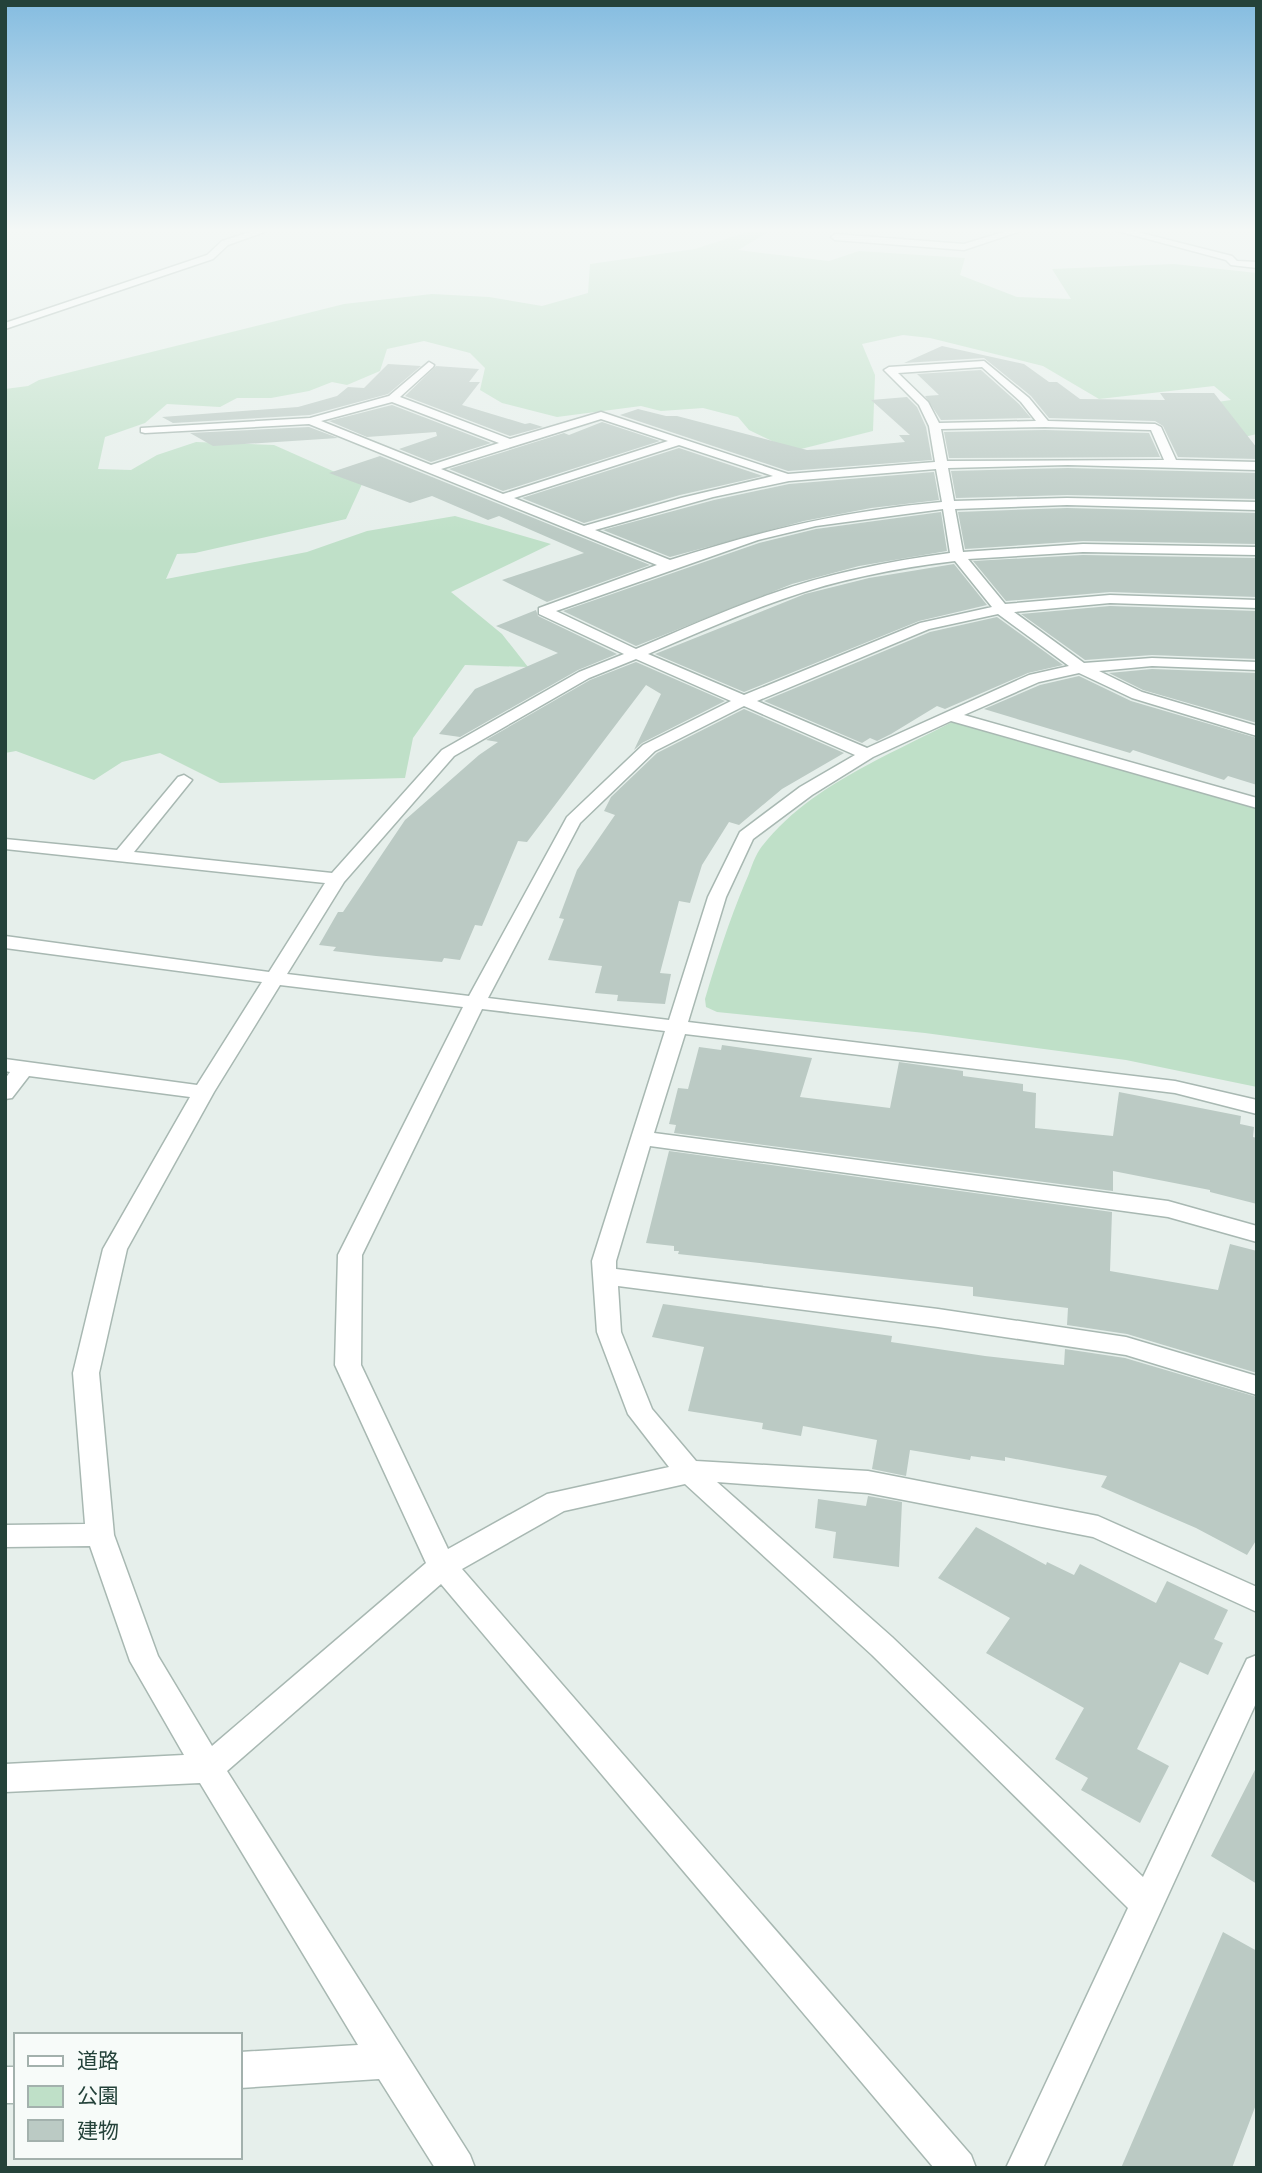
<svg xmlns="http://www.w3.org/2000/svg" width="1262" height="2173" font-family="Overpass,'Noto Sans JP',sans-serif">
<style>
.green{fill:#bfe0c8}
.building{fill:#bbcac4}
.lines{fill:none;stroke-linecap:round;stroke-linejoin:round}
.minor-casing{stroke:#a8b8b2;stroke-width:3}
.minor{fill:#fff;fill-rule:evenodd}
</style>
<rect width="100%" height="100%" fill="#e6efeb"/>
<path class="green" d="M753 230H772L738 250 829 261 859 251 965 258 960 275 1017 297 1071 299 1052 269 1174 264 1257 273V434L1244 437 1190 406 1231 400 1214 386 1099 399 1043 366 930 338 903 335 862 344 875 375 873 431 793 451 749 430 738 417 703 408 661 411 641 406 557 417 502 403 480 390 485 368 470 353 424 341 387 349 380 371 347 385 332 382 309 391 271 398H237L220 407 167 404 145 423 105 437 98 469 131 470 157 455 196 442 274 445 362 484 346 519 195 553 177 554 166 579 307 552 367 531 455 516 551 544 451 592 502 634 528 667 465 665 413 738 405 778 220 783 160 753 122 762 94 780 16 751 5 753V389L28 386 39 380 344 304 432 294 489 297 542 306 588 293 590 264 695 249Z
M954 721 1257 808V1087L1126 1060 925 1033 717 1012 706 1007 705 999C717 959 729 921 745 883 750 873 753 859 760 849 806 787 888 756 954 721Z"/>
<path class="building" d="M942 346 1024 364 1049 382H1057L1080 399 1165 400 1160 393H1214L1257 448V459L1178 457 1163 426 1155 421 1049 418 1031 396 984 358 904 363Z
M388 364 421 366 388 394 310 415 173 423 162 417 298 407 337 396 348 387 364 388Z
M436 366 479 369 469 382H480L462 405 525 424 530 423 543 427 510 436 405 396Z
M981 370 1019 404 1031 418 941 420 925 396 939 395 917 374Z
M907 397 917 407 926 427 932 460 788 471 620 415 638 409 666 416H677L807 450 829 449 905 442 899 435H910L871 400Z
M392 405 491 443 431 462 399 449 437 436 436 432 367 437 329 421Z
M602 422 660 441 503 491 449 469 564 433 569 435Z
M309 427 338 438 213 446 190 433Z
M1045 430 1149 433 1160 457 949 458 944 432Z
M679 448 763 476 680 495 584 523 522 498Z
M380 456 650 565 547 602 502 580 584 553 499 516 488 520 432 496 410 503 329 473Z
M1068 468 1257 473V499L1067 495 956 498 951 471Z
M934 472 939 500 871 508 804 521 670 557 603 530 714 500 789 484Z
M1067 508 1257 513V544L1083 541 965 549 958 512Z
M941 512 947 551 859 566 792 584 636 646 563 611 759 543 816 529Z
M1083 555 1257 558V597L1110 592 1006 601 973 561Z
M954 564 987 605 919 621 744 692 655 654 805 594 869 578Z
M1110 606 1257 611V659L1152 655 1085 660 1021 614Z
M536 610 538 616 617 654 578 670 460 737 439 734 475 689 558 653 496 626Z
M997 617 1063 665 1028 673 945 709 937 706 891 734 877 741 870 738 862 743 764 701 930 632Z
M636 662 725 701 642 743 634 750 661 694 646 685 527 842 518 841 482 926 475 925 460 960 444 958 442 962 376 956 333 951 336 947 319 945 338 912H343L405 820 479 755 498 742 486 740 590 680Z
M1152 669 1257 673V723L1143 690 1109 673Z
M1079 676 1131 701 1257 738V785L1228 776 1224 780 1133 750 1130 753 984 709 1040 685Z
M744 709 844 753 782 789 739 825 729 822 702 865 690 903 679 901 660 973 671 974 665 1004 617 1001 618 995 595 993 602 966 548 960 564 919 559 918 577 870 615 815 604 811 611 797 657 753Z
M722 1045 812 1058 800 1097 890 1108 899 1062 963 1071V1076L1023 1084V1091L1036 1093 1035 1128 1113 1136 1119 1092 1241 1116 1240 1124 1254 1127 1253 1137 1257 1138V1204L1210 1192V1190L1113 1171V1191L674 1133 676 1125 669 1124 678 1088 688 1089 699 1047 721 1050Z
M669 1151 1112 1212 1110 1271 1218 1290 1230 1244 1257 1251V1373L1127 1334 1067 1325 1068 1308 973 1296V1287L678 1254 679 1251H674V1246L646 1243Z
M663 1304 892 1336 891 1342 985 1356 1064 1365 1065 1349 1125 1358 1257 1397V1539L1247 1555 1196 1528 1101 1487 1107 1476 1005 1457V1461L971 1456 970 1460 910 1450 906 1476 872 1469 877 1440 803 1426 801 1436 762 1429 763 1423 688 1411 704 1347 652 1337Z
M868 1496 902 1502 899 1567 833 1558 836 1532 815 1528 818 1499 866 1506Z
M976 1527 1046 1565 1047 1562 1074 1575 1080 1564 1156 1603 1167 1581 1228 1610 1214 1639 1223 1643 1208 1675 1180 1662 1137 1749 1169 1766 1140 1823 1081 1790 1088 1778 1055 1759 1084 1708 986 1653 1010 1618 938 1578Z
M1257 1766V1884L1211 1856Z
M1223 1932 1257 1951V2102L1232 2168H1121Z"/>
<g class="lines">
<defs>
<path id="minor" d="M256 230H270L228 245 213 259 5 329V323L207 255 222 241Z
M1010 230H1024L964 250 835 240 831 237 835 234 964 244Z
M1114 230H1129L1232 256 1237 261 1257 262V268L1231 265 1226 260Z
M984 361 1029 398 1048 421 1155 424 1161 427 1176 460 1257 462V470L1068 465 948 468 954 501 1067 498 1257 502V510L1067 505 955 509 963 552 1083 544 1257 547V555L1083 552 968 559 1005 604 1110 595 1257 600V608L1110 603 1014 612 1084 663 1152 658 1257 662V670L1152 666 1099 671 1142 692 1257 726V736L1132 698 1079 673 1039 682 964 715 1257 798V808L951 721 873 757 812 795 753 839 726 897 688 1022 1175 1081 1257 1100V1114L1175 1093 685 1034 654 1133 1168 1201 1257 1226V1242L1168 1217 650 1146 616 1261V1269L938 1309 1126 1337 1257 1376V1395L1126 1355 938 1327 618 1286 621 1332 652 1409 696 1461 868 1471 1098 1516 1257 1587V1612L1093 1537 868 1493 717 1482 892 1637 1143 1877 1247 1659 1257 1655V1701L1043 2168H1006L1128 1908 872 1655 685 1484 564 1511 462 1569 971 2155 976 2168H934L441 1584 227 1771 470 2155 475 2168H435L379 2079 240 2088V2052L358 2045 200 1783 5 1792V1764L184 1755 130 1661 90 1546 5 1547V1525L85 1524 73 1373 103 1249 190 1097 29 1076 12 1098 5 1099V1079L10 1072 5 1071V1059L197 1085 262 982 5 948V936L269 972 325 883 5 849V839L117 850 178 777 184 775 192 780 134 852 332 873 442 750 579 672 624 654 539 614V608L657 565 309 424 145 433 141 432V428L310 418 389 396 429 362 434 365 433 367 400 397 510 439 601 412 788 474 935 462 929 426 919 405 884 370 889 367ZM982 367 1021 402 1036 421 939 423 928 402 898 373ZM392 402 499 443 431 465 321 421ZM601 419 668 441 503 494 441 469ZM1045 427 1151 430 1164 460 947 461 941 429ZM679 445 773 476 681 498 584 526 514 498ZM936 469 942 502C843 511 764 530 670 560L595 530 713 497 789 481ZM943 509 950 553C890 561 829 573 771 594 725 610 681 630 636 649L556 611 758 540 816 526ZM955 561 992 607 920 623 744 695 648 654C693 635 737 615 783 599 839 579 897 568 955 561ZM998 614 1069 666 1029 675 867 748 757 701 929 629ZM636 659 731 701 643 745 567 817 469 996 287 974 344 882 454 756 589 678ZM744 706 855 755 800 787 740 832 708 897 669 1020 488 998 580 823 655 751ZM280 985 463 1007 338 1255 335 1365 426 1563 212 1746 158 1656 114 1535 99 1373 127 1249 214 1092ZM482 1009 665 1031 592 1261 597 1332 628 1414 669 1467 547 1494 448 1549 361 1365 362 1255Z
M5 2067H16V2103H5Z"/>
</defs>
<use href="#minor" class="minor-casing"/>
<use href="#minor" class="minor"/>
</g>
<linearGradient id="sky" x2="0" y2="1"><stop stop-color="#84bce0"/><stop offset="0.43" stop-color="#f4f8f6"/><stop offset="1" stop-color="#f4f8f6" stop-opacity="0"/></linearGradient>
<rect width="1262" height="535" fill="url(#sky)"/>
<rect width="1262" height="2173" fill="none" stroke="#24423a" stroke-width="14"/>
<rect x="14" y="2033" width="228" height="126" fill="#f7fbf9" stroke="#a3b1ad" stroke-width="2"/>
<rect x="28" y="2056" width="35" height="10" fill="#ffffff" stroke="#a3b1ad" stroke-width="2"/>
<text x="77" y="2068" font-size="21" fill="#24423a">道路</text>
<rect x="28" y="2086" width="35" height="21" fill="#bfe0c8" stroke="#a3b1ad" stroke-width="2"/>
<text x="77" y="2103" font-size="21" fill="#24423a">公園</text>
<rect x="28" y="2120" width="35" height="21" fill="#bbcac4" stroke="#a3b1ad" stroke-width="2"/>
<text x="77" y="2138" font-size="21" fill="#24423a">建物</text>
</svg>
